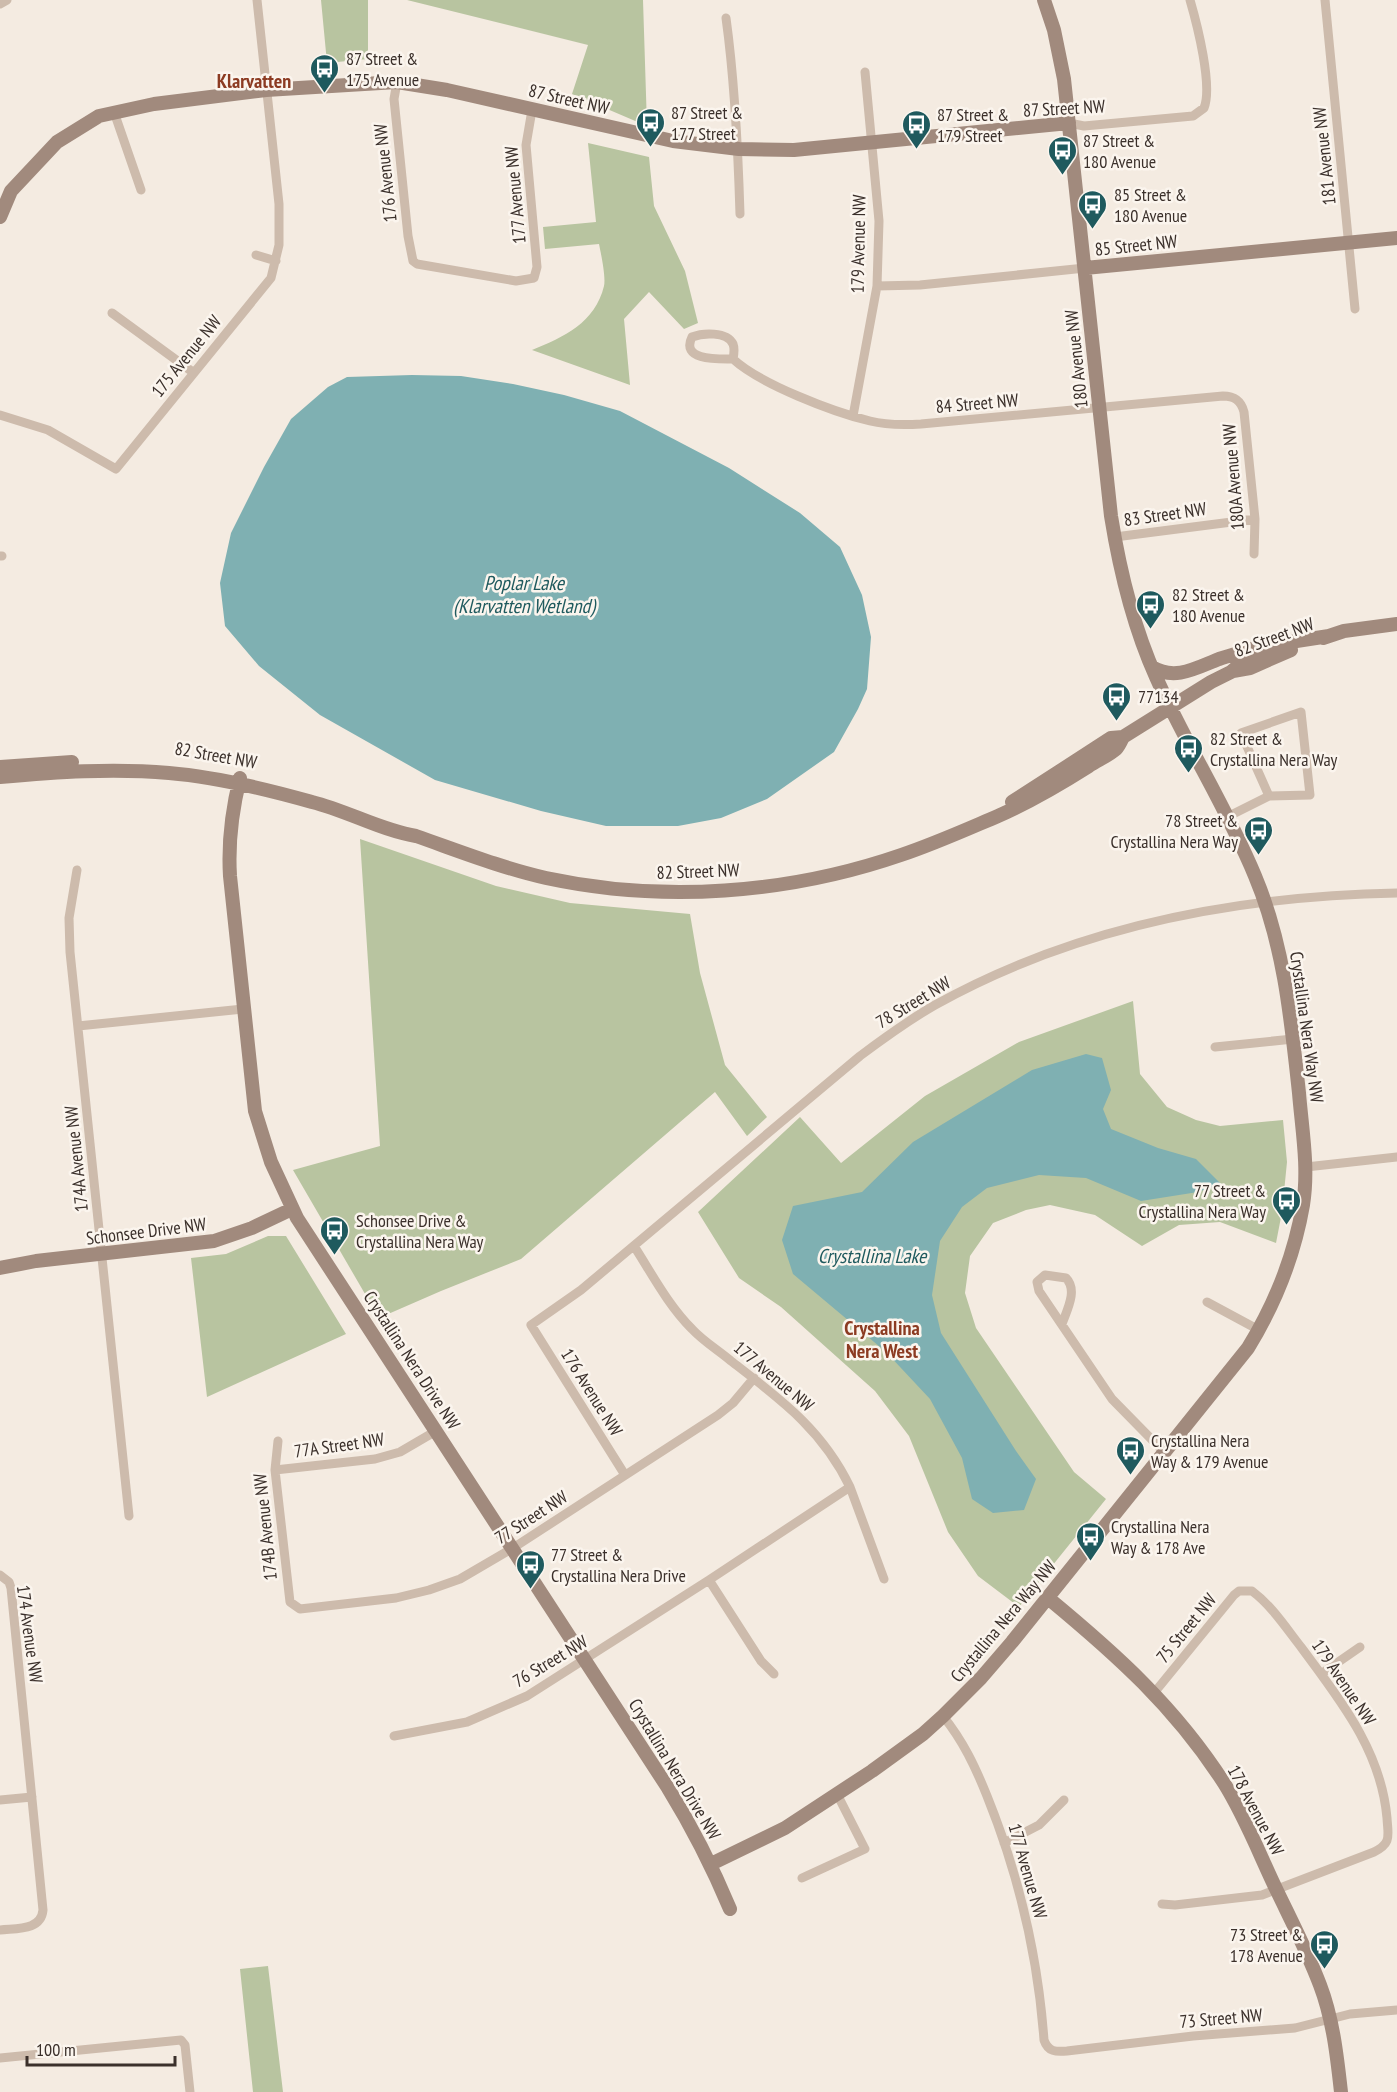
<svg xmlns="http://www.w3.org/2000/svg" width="1397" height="2092" font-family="'PT Sans Narrow',sans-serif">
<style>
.green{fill:#b8c4a0}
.water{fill:#7fb0b2}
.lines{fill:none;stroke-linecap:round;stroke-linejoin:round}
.street{stroke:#cdbbac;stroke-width:9}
.secondary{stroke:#a18a7d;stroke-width:14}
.labels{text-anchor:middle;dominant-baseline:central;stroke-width:5;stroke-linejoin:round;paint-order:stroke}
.poi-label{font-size:18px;fill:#3b302b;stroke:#fbf5ee;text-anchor:start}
.street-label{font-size:18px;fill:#3b302b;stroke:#fbf5ee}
.neighbourhood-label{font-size:20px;font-weight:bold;fill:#8c3b22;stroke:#fbf5ee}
.water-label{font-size:20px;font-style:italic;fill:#1f5a5e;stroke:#fbf5ee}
</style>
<rect width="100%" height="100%" fill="#f4ebe1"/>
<path class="green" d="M321 0H368V59L327 63Z
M407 0H643L647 126 572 94 588 45Z
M588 143 649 157 654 206 685 271 698 323 684 329 649 292 624 319 630 385 532 350C564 337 595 323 604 286 606 277 601 254 599 244L545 249 543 227 596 222Z
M360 839 496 886 570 903 690 914 700 973 725 1065 767 1117 747 1136 715 1092 521 1259 441 1291 379 1318 293 1170 380 1146Z
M1133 1001 1140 1074 1167 1107 1196 1120 1220 1126 1283 1120 1287 1162 1282 1212 1276 1243 1220 1222 1179 1225 1142 1246 1095 1215 1050 1205 1026 1210 993 1223 970 1256 965 1293 976 1328 1074 1472 1106 1499 1019 1607 978 1576 948 1532 909 1436 875 1391 781 1307 739 1278 698 1212 800 1117 841 1163 925 1096 1019 1042Z
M268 1236H286L346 1334 207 1397 191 1258 226 1254Z
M268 1966 283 2092H253L240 1969Z"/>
<path class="water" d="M412 375 461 376 513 384 564 395 620 411 729 468 800 513 840 547 862 595 871 637 867 689 858 709 834 752 767 799 721 818 678 826H606L541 811 435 780 320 715 259 666 225 626 220 583 231 533 264 467 291 419 328 387 347 377Z
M1086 1054 1102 1058 1111 1090 1103 1109 1111 1129 1158 1148 1196 1159 1221 1184 1198 1192 1141 1201 1086 1178 1039 1175 987 1188 962 1207 940 1241 932 1295 941 1333 1016 1451 1036 1479 1024 1510 993 1513 972 1499 962 1458 930 1399 886 1352 793 1274 782 1240 793 1206 862 1192 913 1142 1032 1070Z"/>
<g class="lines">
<path class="street" d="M1325 0 1355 309
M0 4 7 0
M726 18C735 83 738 148 740 214
M397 82 394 99 408 236 413 261 417 264 516 281 534 278 537 267 526 145 532 110
M114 112 141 190
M1069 123 1084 126 1193 116 1204 108C1213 86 1197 24 1190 0
M256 255 276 261
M877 286 920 285 1085 268
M112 313 194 373
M733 359C719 359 680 361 692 337 702 333 727 331 733 344 735 349 734 354 733 359 760 384 833 412 870 421 886 425 904 425 921 424L1223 396C1234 396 1241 400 1244 412L1255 519 1254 554
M0 415 48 430 116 469 271 278 279 245V204L257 0
M853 416 877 286 879 221 865 72
M1115 537 1255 519
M0 556H2
M1227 817 1269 796 1241 733 1301 712 1310 795 1269 796
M77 870 69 918 70 952 129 1516
M78 1026 243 1009
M1215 1047 1293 1039
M1306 1167 1397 1157
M634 1246C652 1274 668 1305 692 1329 703 1341 718 1350 731 1361 780 1399 822 1429 850 1487L884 1579
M1207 1302 1259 1330
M1062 1324C1067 1310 1078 1290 1066 1278L1045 1275 1037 1282 1039 1291 1112 1399 1164 1452
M278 1441 275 1470 290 1602 300 1609 396 1598 429 1590 460 1579 513 1548 718 1415 733 1403 754 1378
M275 1470 375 1459 400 1452 436 1431
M625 1475 531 1325 581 1290 860 1056C884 1038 909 1020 935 1005 1077 926 1237 896 1397 893
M0 1575 9 1582 11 1588 43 1910C41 1931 16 1928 0 1930
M709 1580 761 1661 774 1674
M1321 1674 1360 1647
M1154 1693 1234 1595 1239 1591H1252C1272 1606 1286 1628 1301 1647 1340 1700 1381 1750 1387 1818 1388 1836 1392 1843 1374 1852L1262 1895 1175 1905 1162 1904
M943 1716C963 1741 975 1766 987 1796 1018 1873 1038 1957 1044 2040 1048 2052 1056 2052 1067 2051L1193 2036 1295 2028 1350 2014 1397 2010
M394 1736 467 1722 527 1696 709 1580 850 1487
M0 1800 32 1797
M1004 1843 1039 1825 1064 1800
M802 1878 865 1849 837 1794
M0 2058 181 2040 185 2045 190 2092"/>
<path class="secondary" d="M0 217 11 191 57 142 99 116 154 104 266 90 397 82 447 90 673 141 739 149 794 150 1069 123
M1085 268 1397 238
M1323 638 1344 631 1397 624
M1152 667C1175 681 1196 668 1219 659 1231 655 1243 652 1255 648
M1233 671 1250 668 1291 650
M0 767 72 762
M0 777C56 772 112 768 169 773 217 777 266 789 312 802 348 811 380 830 416 836 459 851 502 868 546 878 662 903 788 894 901 855 934 844 965 830 998 816 1030 802 1059 785 1089 766 1098 760 1108 756 1116 749 1119 746 1121 741 1123 737L1211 682 1231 672 1246 659 1290 642 1329 636
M240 778C232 810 228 843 230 876L255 1111 271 1162 297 1218 668 1788C692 1827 712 1866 730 1909
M1012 802 1111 738 1123 737
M0 1268 36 1261 214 1241 252 1228 292 1209
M1048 1598C1117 1655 1175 1707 1224 1783 1246 1818 1260 1856 1278 1893 1293 1924 1308 1953 1320 1985 1333 2019 1337 2056 1341 2092
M711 1864 785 1828 872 1771 923 1734 943 1716 981 1678 1012 1642 1248 1348C1275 1304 1294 1257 1303 1205 1309 1168 1302 1130 1299 1093 1291 1019 1284 945 1255 876 1227 808 1186 745 1156 677 1133 626 1120 572 1111 516L1064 79 1054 30 1044 0"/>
</g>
<defs>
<symbol id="bus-pin" viewBox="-11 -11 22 30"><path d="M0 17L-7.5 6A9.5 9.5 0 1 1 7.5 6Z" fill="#1f5a5e" stroke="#fbf5ee"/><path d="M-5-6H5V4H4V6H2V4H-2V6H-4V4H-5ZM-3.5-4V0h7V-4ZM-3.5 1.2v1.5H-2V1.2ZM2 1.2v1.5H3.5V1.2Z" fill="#fff"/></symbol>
</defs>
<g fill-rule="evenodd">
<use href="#bus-pin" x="308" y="52" width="33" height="45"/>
<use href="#bus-pin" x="634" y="106" width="33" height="45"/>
<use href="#bus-pin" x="900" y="108" width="33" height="45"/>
<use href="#bus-pin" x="1046" y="134" width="33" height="45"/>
<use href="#bus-pin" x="1076" y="188" width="33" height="45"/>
<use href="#bus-pin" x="1134" y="588" width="33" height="45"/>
<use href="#bus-pin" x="1100" y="680" width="33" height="45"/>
<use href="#bus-pin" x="1172" y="732" width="33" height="45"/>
<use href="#bus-pin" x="1242" y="814" width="33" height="45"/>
<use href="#bus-pin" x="1270" y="1184" width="33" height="45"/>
<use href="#bus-pin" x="318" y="1214" width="33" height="45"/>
<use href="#bus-pin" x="1114" y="1434" width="33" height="45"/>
<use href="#bus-pin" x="1074" y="1520" width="33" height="45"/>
<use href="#bus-pin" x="514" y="1548" width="33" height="45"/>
<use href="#bus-pin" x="1308" y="1928" width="33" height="45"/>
</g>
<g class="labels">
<g class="poi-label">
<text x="346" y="58">87 Street &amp;<tspan x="346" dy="21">175 Avenue</tspan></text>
<text x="671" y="112">87 Street &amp;<tspan x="671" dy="21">177 Street</tspan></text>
<text x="937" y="114">87 Street &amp;<tspan x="937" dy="21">179 Street</tspan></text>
<text x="1083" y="140">87 Street &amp;<tspan x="1083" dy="21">180 Avenue</tspan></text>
<text x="1114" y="194">85 Street &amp;<tspan x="1114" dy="21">180 Avenue</tspan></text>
<text x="1172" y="594">82 Street &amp;<tspan x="1172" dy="21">180 Avenue</tspan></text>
<text x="1138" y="696">77134</text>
<text x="1210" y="738">82 Street &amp;<tspan x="1210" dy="21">Crystallina Nera Way</tspan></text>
<text x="1238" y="820" text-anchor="end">78 Street &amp;<tspan x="1238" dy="21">Crystallina Nera Way</tspan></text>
<text x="1266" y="1190" text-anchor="end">77 Street &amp;<tspan x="1266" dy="21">Crystallina Nera Way</tspan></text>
<text x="356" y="1220">Schonsee Drive &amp;<tspan x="356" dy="21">Crystallina Nera Way</tspan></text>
<text x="1151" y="1440">Crystallina Nera<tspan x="1151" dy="21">Way &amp; 179 Avenue</tspan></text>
<text x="1111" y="1526">Crystallina Nera<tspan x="1111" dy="21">Way &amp; 178 Ave</tspan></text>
<text x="551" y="1554">77 Street &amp;<tspan x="551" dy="21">Crystallina Nera Drive</tspan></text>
<text x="1303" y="1934" text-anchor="end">73 Street &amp;<tspan x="1303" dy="21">178 Avenue</tspan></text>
</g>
<g class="street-label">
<text transform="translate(569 99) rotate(13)">87 Street NW</text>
<text transform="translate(1064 108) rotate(-3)">87 Street NW</text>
<text transform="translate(1324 156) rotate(-96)">181 Avenue NW</text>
<text transform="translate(385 173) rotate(-96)">176 Avenue NW</text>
<text transform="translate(515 195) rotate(-95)">177 Avenue NW</text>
<text transform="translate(858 244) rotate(-89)">179 Avenue NW</text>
<text transform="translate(1136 245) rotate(-6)">85 Street NW</text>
<text transform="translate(186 356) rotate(-51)">175 Avenue NW</text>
<text transform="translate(1076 359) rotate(-96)">180 Avenue NW</text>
<text transform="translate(977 403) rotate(-5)">84 Street NW</text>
<text transform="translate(1233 477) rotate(-95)">180A Avenue NW</text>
<text transform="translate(1165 514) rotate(-8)">83 Street NW</text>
<text transform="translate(1274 637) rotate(-20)">82 Street NW</text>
<text transform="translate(216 755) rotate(10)">82 Street NW</text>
<text transform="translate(698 871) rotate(-2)">82 Street NW</text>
<text transform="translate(913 1002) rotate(-31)">78 Street NW</text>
<text transform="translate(1307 1027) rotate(82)">Crystallina Nera Way NW</text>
<text transform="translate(76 1159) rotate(-96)">174A Avenue NW</text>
<text transform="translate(146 1231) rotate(-7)">Schonsee Drive NW</text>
<text transform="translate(412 1360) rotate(57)">Crystallina Nera Drive NW</text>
<text transform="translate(774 1376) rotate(40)">177 Avenue NW</text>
<text transform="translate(592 1392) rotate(58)">176 Avenue NW</text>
<text transform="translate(339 1445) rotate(-8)">77A Street NW</text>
<text transform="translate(531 1517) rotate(-33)">77 Street NW</text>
<text transform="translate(265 1527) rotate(-96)">174B Avenue NW</text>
<text transform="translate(1003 1621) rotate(-50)">Crystallina Nera Way NW</text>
<text transform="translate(1186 1628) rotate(-51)">75 Street NW</text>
<text transform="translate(30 1634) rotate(82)">174 Avenue NW</text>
<text transform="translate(550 1661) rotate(-31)">76 Street NW</text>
<text transform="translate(1344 1682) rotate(56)">179 Avenue NW</text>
<text transform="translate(675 1769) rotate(59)">Crystallina Nera Drive NW</text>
<text transform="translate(1256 1810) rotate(62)">178 Avenue NW</text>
<text transform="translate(1028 1871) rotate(74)">177 Avenue NW</text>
<text transform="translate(1221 2018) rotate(-5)">73 Street NW</text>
</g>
<g class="neighbourhood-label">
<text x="254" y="81">Klarvatten</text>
<text x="882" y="1328">Crystallina<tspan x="882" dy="23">Nera West</tspan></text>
</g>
<g class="water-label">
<text x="524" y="583">Poplar Lake<tspan x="524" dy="23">(Klarvatten Wetland)</tspan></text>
<text x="872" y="1256">Crystallina Lake</text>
</g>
</g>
<path d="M27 2056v9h148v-9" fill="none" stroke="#3b302b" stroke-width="3"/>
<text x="36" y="2056" font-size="18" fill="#3b302b" stroke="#fbf5ee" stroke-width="4.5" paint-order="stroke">100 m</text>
</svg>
